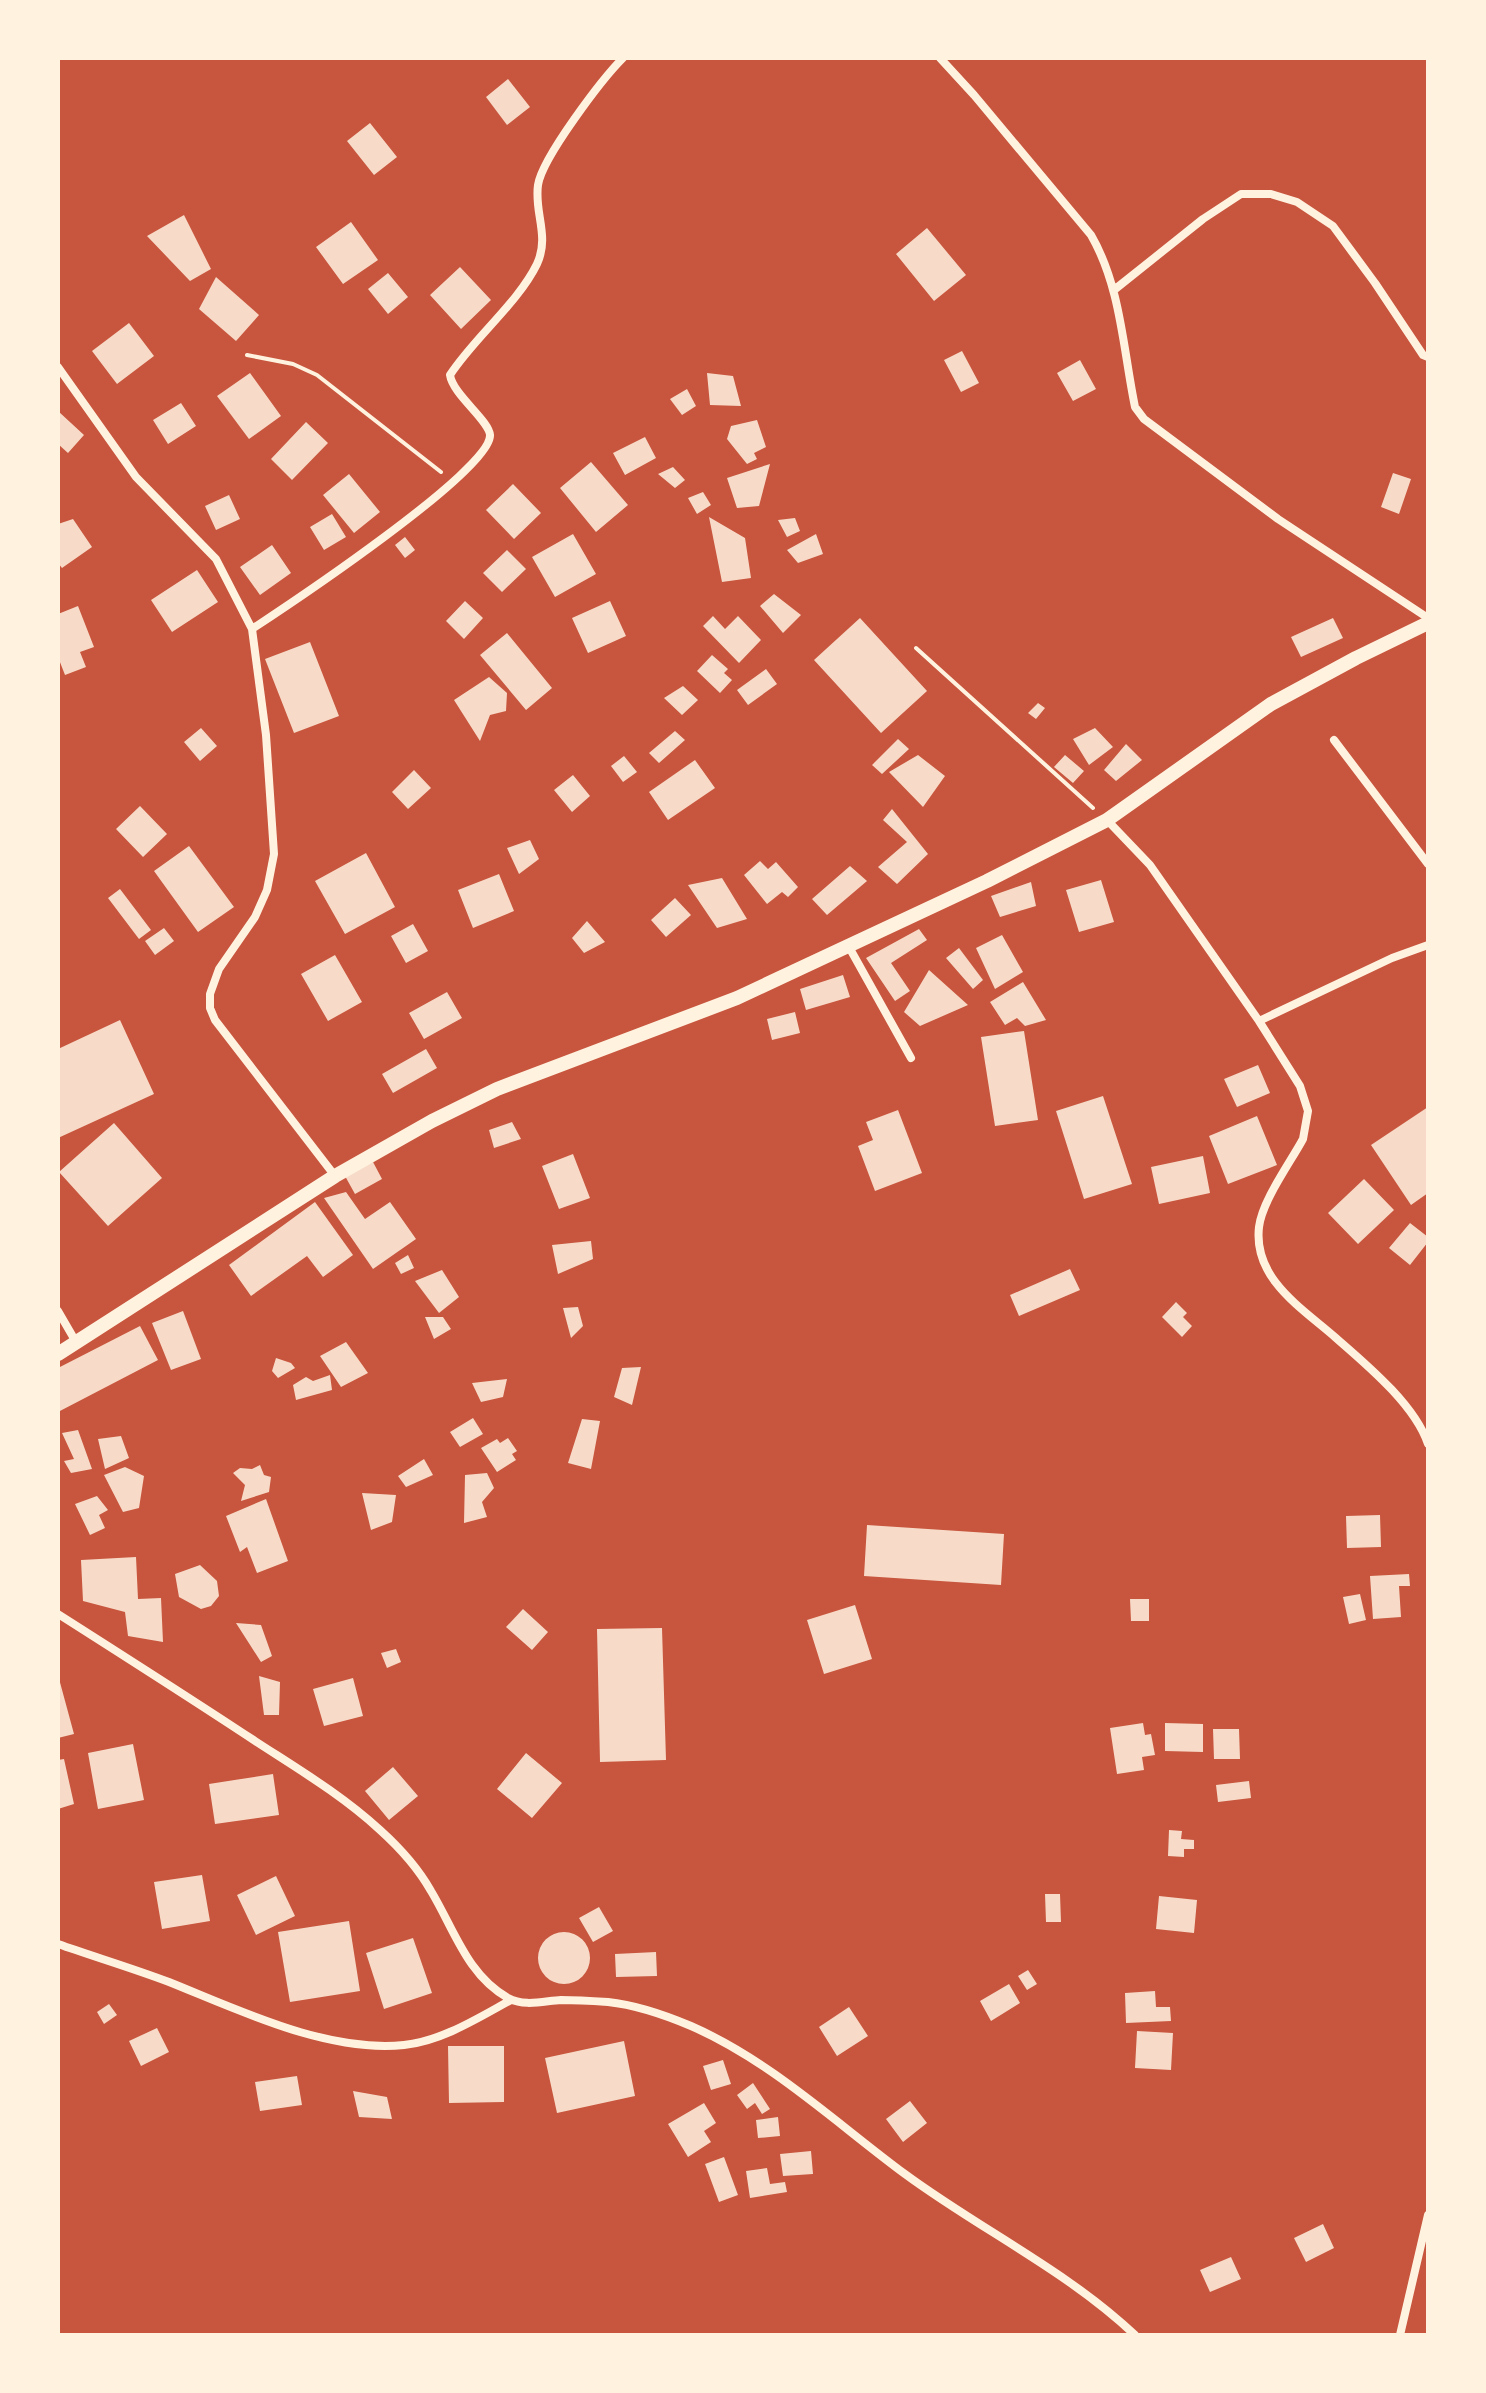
<svg xmlns="http://www.w3.org/2000/svg" width="1486" height="2393" font-family="'Zilla Slab',serif">
<style>
.building{fill:#f7dbc8}
.lines{fill:none;stroke-linecap:round;stroke-linejoin:round}
.path{stroke:#fff3e0;stroke-width:4}
.minor{stroke:#fff3e0;stroke-width:8}
.tertiary{stroke:#fff3e0;stroke-width:14}
</style>
<rect width="100%" height="100%" fill="#c8553d"/>
<path class="building" d="M508 79 530 107 507 125 486 97Z
M370 123 397 157 374 175 347 141Z
M184 215 211 269 190 281 147 236Z
M351 222 378 260 343 284 316 247Z
M927 228 966 275 934 301 896 254Z
M460 267 491 300 461 329 430 295Z
M388 273 408 297 388 314 368 289Z
M216 277 259 315 236 341 199 309Z
M129 323 154 356 117 384 92 351Z
M962 351 979 383 961 392 944 360Z
M1080 360 1096 389 1073 401 1057 373Z
M250 373 281 416 249 439 217 396Z
M707 373 733 376 741 406 710 405Z
M687 389 696 406 682 415 670 399Z
M181 403 196 426 168 444 153 420Z
M58 411 84 435 68 453 58 444Z
M757 420 766 447 754 453 757 459 747 464 727 439 731 426Z
M306 422 328 443 292 480 271 459Z
M645 437 656 458 625 475 613 453Z
M591 462 628 505 596 532 560 488Z
M770 464 759 506 737 508 727 478Z
M673 467 685 480 675 488 658 474Z
M1393 473 1411 479 1399 514 1381 507Z
M349 474 380 512 354 533 323 495Z
M513 484 541 513 514 539 486 510Z
M703 492 711 505 697 514 688 498Z
M229 495 240 519 216 530 205 506Z
M332 514 346 537 324 550 310 527Z
M709 517 745 538 751 578 722 582Z
M795 518 800 531 787 537 778 520Z
M73 519 92 547 62 568 58 563V524Z
M573 534 596 574 555 597 532 557Z
M816 534 823 554 798 563 787 550Z
M405 537 415 550 405 558 395 545Z
M272 545 291 573 260 595 240 567Z
M507 550 526 569 502 592 483 573Z
M197 570 218 602 172 632 151 600Z
M774 594 801 615 783 633 760 606Z
M465 601 483 618 464 639 446 621Z
M610 601 626 636 588 653 572 618Z
M78 606 94 647 80 652 86 667 65 675 58 657V614Z
M713 616 725 629 738 616 761 640 739 663 703 626Z
M860 618 927 691 881 733 814 660Z
M1333 618 1343 638 1301 657 1291 637Z
M507 633 552 688 526 710 480 655Z
M310 642 339 716 294 733 265 659Z
M712 655 728 669 724 673 732 680 720 693 697 671Z
M766 669 777 684 748 705 737 690Z
M489 677 507 693 506 711 490 715 480 741 454 700Z
M683 686 698 700 682 715 664 698Z
M1038 703 1045 708 1036 719 1028 713Z
M201 728 217 746 200 761 184 742Z
M1095 728 1113 747 1089 765 1073 739Z
M675 731 685 740 659 763 649 753Z
M898 739 909 749 882 774 872 765Z
M1126 744 1142 760 1116 781 1104 770Z
M918 755 945 776 923 807 889 772Z
M1065 755 1084 771 1073 783 1054 767Z
M624 756 637 772 623 782 611 766Z
M695 760 715 788 668 820 649 792Z
M414 770 431 788 408 809 392 792Z
M573 775 590 796 572 812 554 790Z
M140 806 167 834 143 857 116 829Z
M892 809 928 854 897 884 878 867 907 842 883 820Z
M530 840 539 859 519 874 507 848Z
M189 846 234 907 198 932 154 871Z
M366 853 395 907 345 934 315 881Z
M760 861 768 869 776 862 798 887 788 897 782 892 767 904 744 875Z
M850 866 867 881 827 915 812 899Z
M499 874 514 911 473 928 458 890Z
M722 878 747 919 717 928 688 885Z
M1101 880 1114 922 1079 932 1066 890Z
M1031 882 1036 906 1000 917 991 896Z
M120 889 151 930 139 939 108 898Z
M675 898 691 915 666 937 651 920Z
M587 921 605 942 584 953 572 938Z
M413 924 428 951 406 963 391 936Z
M164 928 174 941 155 955 145 941Z
M919 929 927 940 891 963 910 991 895 1001 866 958Z
M1002 935 1023 972 995 989 976 948Z
M959 948 983 980 973 989 946 958Z
M335 955 362 1002 328 1021 301 974Z
M929 970 968 1005 920 1026 904 1012Z
M843 975 850 997 806 1010 800 989Z
M1023 982 1046 1020 1025 1026 1017 1018 1005 1025 990 1002Z
M447 992 462 1018 424 1039 409 1013Z
M795 1012 800 1033 772 1040 767 1019Z
M120 1020 154 1094 58 1138V1049Z
M1024 1031 1038 1120 995 1126 981 1037Z
M426 1049 437 1068 393 1093 382 1074Z
M1258 1065 1270 1093 1237 1107 1224 1079Z
M1103 1096 1132 1184 1084 1199 1056 1111Z
M1428 1107V1193L1411 1205 1371 1145Z
M898 1110 922 1173 875 1191 858 1146 873 1140 866 1122Z
M1257 1116 1277 1165 1228 1184 1209 1136Z
M512 1122 521 1139 494 1148 489 1130Z
M114 1123 162 1178 108 1226 59 1172Z
M573 1154 590 1198 559 1209 542 1166Z
M1203 1156 1210 1193 1159 1204 1151 1167Z
M373 1162 382 1179 355 1194 345 1176Z
M1364 1179 1394 1210 1358 1244 1328 1213Z
M346 1192 365 1219 390 1202 416 1239 373 1269 324 1198Z
M315 1202 353 1255 323 1277 307 1256 251 1296 229 1265Z
M1410 1223 1428 1237V1242L1410 1265 1389 1248Z
M591 1241 593 1259 558 1274 552 1245Z
M408 1255 414 1268 401 1274 395 1263Z
M1070 1269 1080 1290 1019 1316 1010 1295Z
M442 1270 459 1297 439 1313 415 1281Z
M1176 1302 1187 1313 1183 1317 1192 1326 1182 1337 1162 1317Z
M578 1307 583 1326 571 1338 563 1308Z
M183 1311 201 1359 171 1370 152 1323Z
M425 1317H443L451 1329 434 1339Z
M140 1326 158 1360 58 1412V1368Z
M346 1342 368 1373 341 1387 320 1356Z
M276 1358 291 1363 295 1368 278 1378 272 1371Z
M641 1367 632 1405 614 1397 622 1368Z
M330 1375 332 1390 296 1400 293 1385 306 1377 313 1381Z
M507 1379 503 1397 481 1402 472 1383Z
M473 1418 483 1434 460 1447 450 1432Z
M582 1419 600 1421 591 1469 568 1463Z
M78 1430 92 1469 71 1473 64 1461 74 1459 62 1433Z
M121 1436 129 1458 105 1469 98 1439Z
M508 1438 517 1451 512 1454 516 1460 497 1472 481 1448 497 1439 500 1443Z
M424 1459 433 1475 406 1487 398 1476Z
M260 1465 264 1475 271 1477 269 1492 241 1501 245 1485 233 1473 240 1468 252 1469Z
M125 1467 144 1476 139 1508 123 1512 104 1475Z
M487 1473 494 1488 482 1502 487 1517 464 1523 465 1475Z
M362 1493 396 1495 392 1522 371 1530Z
M97 1496 108 1510 99 1515 105 1528 90 1535 75 1504Z
M266 1499 288 1561 257 1573 247 1547 240 1552 226 1516Z
M1380 1515 1381 1547 1347 1548 1346 1516Z
M867 1525 1004 1534 1001 1585 864 1576Z
M136 1557 138 1599 161 1598 163 1642 128 1636 125 1612 83 1601 81 1560Z
M200 1565 217 1581 219 1596 211 1606 201 1609 179 1597 175 1574Z
M1409 1574 1410 1586H1399L1401 1617 1373 1619 1370 1576Z
M1360 1594 1366 1620 1349 1624 1343 1597Z
M1130 1599H1149V1621H1131Z
M855 1605 872 1659 824 1674 807 1620Z
M523 1609 548 1632 532 1650 506 1627Z
M236 1623 261 1625 272 1656 261 1662Z
M662 1628 666 1760 600 1762 597 1629Z
M396 1649 401 1662 387 1668 381 1653Z
M58 1675 74 1734 58 1738Z
M259 1676 280 1682 279 1715H264Z
M353 1678 363 1716 324 1726 313 1689Z
M1143 1723 1145 1735 1151 1734 1155 1755 1142 1757 1144 1770 1117 1774 1110 1728Z
M1165 1723 1203 1724V1752L1165 1751Z
M1213 1729H1239L1240 1759H1214Z
M133 1744 144 1800 98 1809 88 1753Z
M526 1753 562 1783 532 1818 497 1789Z
M64 1759 74 1804 58 1809V1760Z
M393 1767 418 1796 389 1820 365 1791Z
M273 1774 279 1815 215 1824 209 1784Z
M1249 1781 1251 1798 1218 1802 1216 1785Z
M1169 1830 1182 1831 1181 1839 1194 1840V1849H1184V1857L1168 1856Z
M202 1875 210 1921 162 1929 154 1882Z
M276 1876 295 1916 256 1935 237 1895Z
M1045 1894H1060L1061 1922H1046Z
M1159 1896 1197 1900 1194 1933 1156 1929Z
M599 1907 613 1931 593 1942 579 1918Z
M349 1921 360 1991 290 2002 278 1932Z
M538 1958a26 26 0 1 1 52 0a26 26 0 1 1-52 0Z
M413 1938 432 1993 384 2009 366 1953Z
M656 1952 657 1976 616 1977 615 1954Z
M1028 1970 1037 1984 1027 1990 1018 1976Z
M1009 1984 1020 2003 991 2021 980 2001Z
M1155 1991 1156 2007H1170L1171 2021 1126 2023 1125 1993Z
M109 2004 117 2015 104 2024 97 2012Z
M849 2007 868 2036 837 2056 819 2027Z
M157 2028 169 2052 141 2066 129 2041Z
M1137 2031 1173 2033 1171 2070 1135 2068Z
M624 2041 635 2096 557 2113 545 2058Z
M448 2046H504V2102L449 2103Z
M723 2060 731 2084 711 2090 703 2066Z
M297 2076 302 2105 260 2111 255 2082Z
M753 2083 770 2109 762 2114 755 2103 747 2109 737 2095Z
M353 2091 387 2097 392 2119 359 2117Z
M910 2101 927 2123 903 2142 886 2119Z
M704 2103 716 2123 704 2131 711 2142 688 2157 668 2124Z
M778 2117 780 2136 758 2138 756 2120Z
M811 2151 813 2174 783 2176 780 2154Z
M724 2157 738 2195 719 2202 705 2164Z
M767 2168 770 2184 785 2182 787 2192 750 2198 746 2171Z
M1323 2224 1334 2248 1306 2262 1294 2238Z
M1231 2257 1241 2279 1210 2292 1200 2270Z"/>
<g class="lines">
<path class="path" d="M247 355 293 364 317 375 441 472
M916 648 1093 808"/>
<path class="minor" d="M940 58 974 95 1091 235C1121 287 1123 349 1135 407L1144 419 1278 519 1428 618
M1114 290 1203 219 1241 194H1271L1297 202 1333 226 1375 283 1423 355 1428 357
M58 367 136 477 216 559 252 629 266 735 274 854 267 890 255 917 219 969 210 994V1008L215 1020 335 1176
M252 629C287 606 492 470 490 435 489 420 453 395 450 375 474 338 518 303 537 264 550 236 534 213 538 185 542 158 602 79 623 58
M1334 740 1428 864
M1107 820 1150 865 1259 1021 1300 1086 1308 1111 1303 1139C1290 1163 1262 1201 1259 1227 1253 1279 1302 1308 1336 1338 1367 1365 1415 1405 1428 1444
M849 947 911 1058
M1259 1021 1392 958 1428 945
M58 1311 76 1342
M58 1614C124 1656 190 1698 255 1741 298 1769 342 1795 380 1830 400 1848 418 1868 431 1891 454 1929 467 1975 508 1998 524 2007 544 2001 561 2000 576 2000 593 2001 608 2002 636 2005 665 2015 691 2026 771 2061 836 2123 905 2174 981 2230 1066 2270 1135 2335
M58 1944C95 1957 132 1968 169 1982 239 2010 327 2053 404 2045 442 2041 478 2018 511 2000
M1400 2335 1428 2215"/>
<path class="tertiary" d="M58 1354 335 1176 432 1121 497 1089 737 998 987 881 1107 820 1271 704 1356 658 1428 623"/>
</g>
<rect width="1486" height="2393" fill="none" stroke="#fff3e0" stroke-width="120"/>
</svg>
